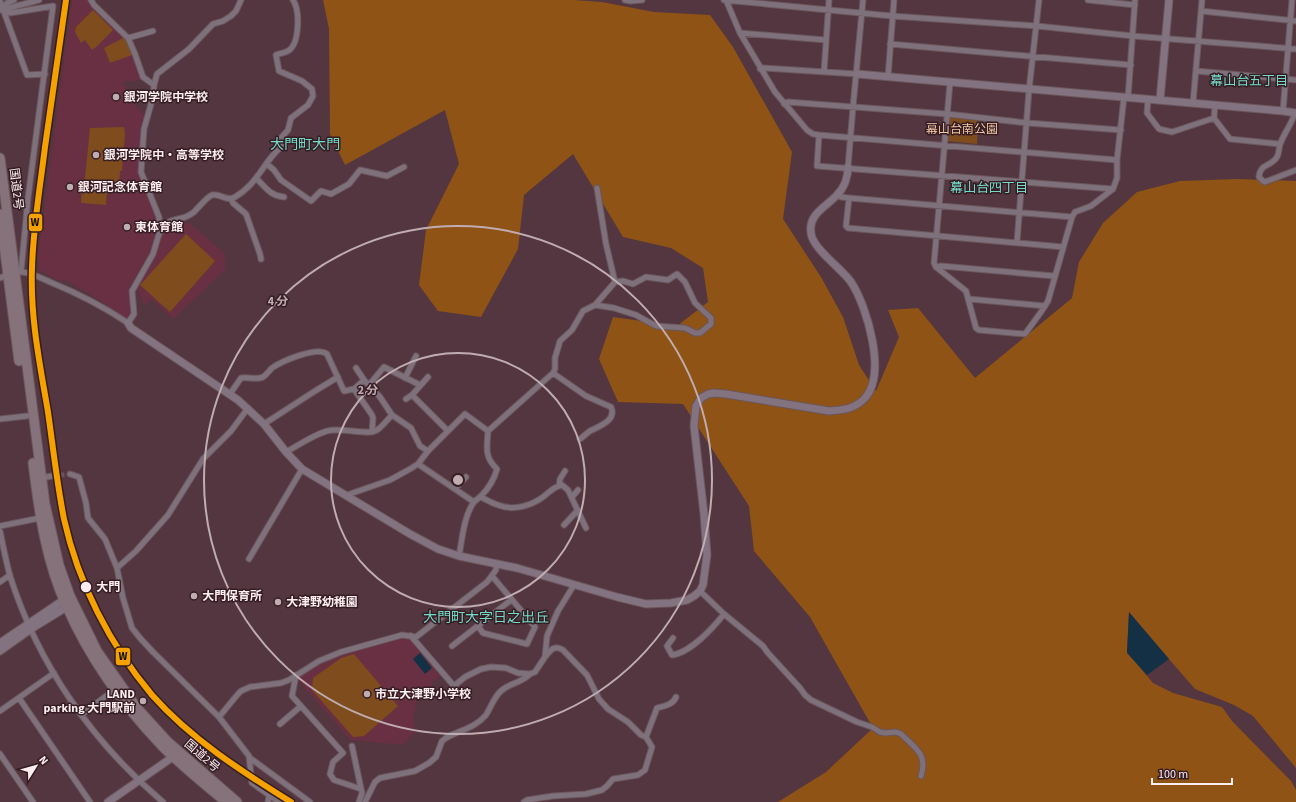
<svg xmlns="http://www.w3.org/2000/svg" width="1296" height="802" font-family="'Source Sans 3','Noto Sans JP',sans-serif">
<style>
.built{fill:#683042}
.green{fill:#7e4c1d}
.forest{fill:#8f5316}
.water{fill:#133045}
.lines{fill:none;stroke-linecap:round;stroke-linejoin:round}
.street-tunnel{stroke:#6c515a;stroke-width:5;stroke-dasharray:5 2.5;stroke-linecap:butt}
.street-casing{stroke:#6b565c;stroke-width:7}
.secondary-casing{stroke:#6b565c;stroke-width:9}
.highway-casing{stroke:#6b565c;stroke-width:11}
.street{stroke:#7e717c;stroke-width:5}
.secondary{stroke:#837280;stroke-width:7}
.highway{stroke:#85727b;stroke-width:9}
.rail-1-casing{stroke:#351d23;stroke-width:9}
.rail-1{stroke:#f5a200;stroke-width:6}
.ring{fill:none;stroke:#c0adb2;stroke-width:2}
.poi-dot{fill:#c0adb2;stroke:#351d23;stroke-width:1.5}
.stop-dot{fill:#fbedf0;stroke:#351d23;stroke-width:1.5}
.labels{text-anchor:middle;dominant-baseline:central;stroke-width:3;stroke-linejoin:round;paint-order:stroke}
.poi-label{font-size:12px;font-weight:bold;fill:#fbedf0;stroke:#351d23;text-anchor:start}
.park-label{font-size:12px;fill:#f2c7a3;stroke:#351d23}
.street-label{font-size:12px;fill:#fbedf0;stroke:#351d23}
.stop-label{font-size:12px;font-weight:bold;fill:#fbedf0;stroke:#351d23;text-anchor:start}
.neighbourhood-label{font-size:13px;fill:#73daca;stroke:#351d23}
.quarter-label{font-size:14px;fill:#73daca;stroke:#351d23}
.centre{fill:#c0adb2;stroke:#351d23;stroke-width:2}
.ring-label{font-size:12px;text-anchor:middle;font-weight:bold;fill:#c0adb2;stroke:#351d23;stroke-width:3;stroke-linejoin:round;paint-order:stroke}
.line-badge{stroke:#351d23;stroke-width:1.5}
.pale-badge-label{font-size:11px;text-anchor:middle;font-weight:bold;fill:#111}
</style>
<rect width="100%" height="100%" fill="#53363f"/>
<path class="built" d="M72 0H88L96 11 125 37 134 55 142 80 123 82 136 107 144 115 140 134 139 176 141 181 153 203 156 218V230L150 252 129 288V299L132 310V313L127 319 110 310 107 305 68 281 57 280 40 271 38 253 43 218Z
M176 223H190L224 253 226 269 173 319 151 299 145 305 142 301 137 287 157 252 162 236 169 226Z
M406 637H409L442 674 431 684 432 686 416 701 414 715 415 732 403 745 350 740 298 680 299 676 317 665 331 658Z"/>
<path class="green" d="M93 10 113 30 96 47 92 50 85 40 81 43 75 32 76 27Z
M125 37 132 55 110 63 104 48Z
M947 114 979 117 977 144 946 141Z
M124 127 125 134 122 171H120L119 190 84 187 90 128Z
M82 188 107 190 106 205 81 203Z
M186 234 215 261 170 312 140 285Z
M354 654 398 706 364 736 353 737 312 690 313 678 341 658Z"/>
<path class="forest" d="M323 0H574L602 2 654 12 710 15 733 47 792 152 783 219 821 277 843 317 859 365 876 391 899 337 888 310 918 308 975 378 1072 298 1079 262 1103 223 1137 192 1180 181 1237 179 1296 181V768L1253 716 1234 705 1195 689 1129 613 1127 652 1153 683 1173 693 1222 707 1232 721 1291 781 1296 790V802H778L826 772 873 728 810 617 754 551 749 506 683 404 618 402 599 359 613 317 677 326 708 302 703 268 671 248 623 237 573 154 524 195 518 249 481 317 438 311 419 285 426 230 459 164 445 110 345 165 330 134 329 29Z"/>
<path class="water" d="M1129 612 1169 659 1147 675 1127 653Z
M420 653 432 668 425 674 413 659Z"/>
<g class="lines">
<path class="street-tunnel" d="M52 476 70 474"/>
<defs>
<path id="street" d="M14 0 7 3 2 9 10 13 53 6 28 198 21 272
M625 0 630 1 642 0
M724 0 892 16 1037 26 1133 36 1296 49
M726 0 740 33 775 92 807 130 813 134 819 135 817 166 1113 189
M1088 0 1135 5
M0 1 27 75 45 74
M1 10 39 0
M1201 11 1296 21
M740 33 826 40
M128 38 153 31
M890 44 1131 65
M760 69 764 68 857 74
M1196 71 1296 80
M824 72 829 0
M888 77 894 0
M950 83 934 263 936 267 966 291 976 328 979 330 1025 334 1041 312 1048 301 1072 217 1075 212 1091 206 1113 189 1117 178V160L1124 97
M154 85 157 74 189 49 213 24 223 21 231 16 236 11 241 0
M1128 98 1135 0
M1148 99 1147 113 1159 129 1172 132 1214 118
M1193 103 1202 0
M784 104 788 102 947 114 1028 123 1121 130
M1215 105 1214 118 1230 139 1279 144
M1283 111 1292 0
M1295 113C1292 123 1285 132 1281 142 1278 147 1280 152 1277 157 1271 167 1260 163 1259 177L1263 181 1265 182 1296 170
M819 135 1117 160
M267 164 274 170 281 180 311 201 321 191 331 194 349 184 360 170 387 176 404 167
M848 167 853 107 863 0
M257 179C266 188 271 196 284 197
M838 195 841 197 849 198 846 226 848 228 1063 247
M849 198 1072 217
M231 199 233 203 246 214 260 254 261 259
M159 234C163 230 166 222 171 221 181 217 184 220 194 212 198 208 207 197 212 195 220 193 226 202 235 197 258 184 263 162 281 147V138L288 130 291 118 308 105 313 96 312 89 302 81 279 71 276 55C280 53 285 53 288 51 300 44 300 10 293 0
M1017 242 1029 90 1039 0
M936 267 941 266 1054 276
M0 278C6 275 14 272 21 272 30 272 41 278 50 282 77 293 104 307 128 323L134 314 132 291 153 254 159 234V217L141 172 144 129 153 97 154 85 143 77 135 54 128 38 94 5 91 0
M969 299 1045 306
M595 305 614 308 636 315 656 326 685 328 695 333H700L711 324V318L695 303 685 282 677 274 668 280 646 277 633 284 623 281 615 282
M356 368 364 380 380 397 392 415
M553 373 586 396 611 407C617 420 600 426 590 431 587 433 584 436 580 439
M405 378 416 356
M369 385 384 367 420 385
M354 389 364 380
M230 394 241 378C248 377 257 380 263 377 266 375 269 371 272 368 282 361 317 346 327 354L344 391 354 389 372 415 373 418 372 432
M412 395 448 431
M406 399 412 395 428 377
M248 408 231 431 203 459 168 515 136 551 117 568 123 598 132 628 140 638 153 652 219 717 249 756 252 783 279 802
M0 419 27 416
M264 424 315 391 338 377
M286 452C299 445 313 435 327 431 341 427 368 436 377 430 382 427 387 420 392 415L411 428 420 446 428 451
M418 464 474 502
M70 474 79 477 86 503 88 518 105 539 117 568
M41 478 52 476
M559 486 560 479 565 471
M455 489 466 477
M347 495 390 480 410 469 418 464 428 451 465 414 488 431
M481 497C487 500 492 503 498 505 513 511 531 506 543 497 550 492 554 486 562 485L568 490 586 528
M572 497 578 490
M564 525 578 510
M0 526 40 518
M0 531C3 546 6 561 10 576 38 664 92 742 163 802
M459 556C462 540 464 515 474 502 476 500 479 498 481 496 489 488 494 480 497 469 484 457 487 447 488 431L553 373 555 369V358L560 341 572 330 583 311 595 305 615 282 606 244 597 188
M249 559 302 469
M0 582 10 575
M700 591 724 614 763 646 768 653 800 688 805 695 811 700 857 722 872 727 880 732 885 733 896 732 901 734C915 748 928 754 921 776
M478 626 483 633 527 644 535 627 492 576
M411 636 454 686 465 677 481 669 491 667 506 668 518 673 530 674 535 672 545 657 547 636 558 611 574 585
M673 638 667 646 672 655C690 653 713 628 724 614
M452 646 511 600
M296 675 292 696 343 753 333 762 330 774 334 780 361 789
M19 698 90 802
M0 711 54 673
M81 715 114 690
M219 717 238 694 241 691 250 687 281 683 289 680 319 661 341 652 402 635 416 637 487 582 496 570V564
M280 724 301 706
M646 737 657 708C664 706 673 705 676 697
M352 746 362 793 359 802
M0 754 33 802
M250 758 310 802
M268 802 269 796
M365 802 375 782 380 778 415 771 429 763 436 757 442 741 446 738C460 730 475 728 486 715 491 707 494 697 501 691 509 683 522 683 530 674
M524 802 527 800 553 796 586 794 602 790 607 786 613 779 638 775 645 770 652 747 646 737 641 735 628 722 608 709 599 699 587 675 563 650C554 644 550 651 545 657"/>
<path id="secondary" d="M857 74 1283 111 1296 113
M1160 100 1169 0
M128 323 131 328 238 400 264 424 286 452 302 469 410 534 438 549 459 556 517 568 617 597 646 604 671 603 687 600 694 596 700 591 703 585 707 555 704 514 694 426 696 406 701 398 708 394 714 393 726 394 829 411C843 410 855 409 865 398 887 374 867 306 851 282 842 269 812 248 811 233 808 214 826 207 837 195 844 188 848 177 848 167
M0 643 68 597
M0 651 31 629 70 605
M108 802 177 754"/>
<path id="highway" d="M0 158 45 504 59 565 70 596 97 651 137 708 168 742 237 802
M0 214 19 361
M33 463C39 512 46 562 67 607 90 659 123 705 162 746 182 766 204 784 226 802"/>
</defs>
<use href="#street" class="street-casing"/>
<use href="#secondary" class="secondary-casing"/>
<use href="#highway" class="highway-casing"/>
<use href="#street" class="street"/>
<use href="#secondary" class="secondary"/>
<use href="#highway" class="highway"/>
<defs>
<path id="rail-1" d="M66 0C59 49 52 98 45 147 40 188 33 228 32 268 30 317 40 365 48 412 53 447 57 484 64 519 78 583 110 645 152 695 191 739 241 771 291 802"/>
</defs>
<use href="#rail-1" class="rail-1-casing"/>
<use href="#rail-1" class="rail-1"/>
</g>
<g class="ring">
<circle cx="458" cy="480" r="127"/>
<circle cx="458" cy="480" r="254"/>
</g>
<g class="poi-dot">
<circle cx="116" cy="97" r="4"/>
<circle cx="96" cy="155" r="4"/>
<circle cx="70" cy="187" r="4"/>
<circle cx="127" cy="227" r="4"/>
<circle cx="194" cy="596" r="4"/>
<circle cx="278" cy="602" r="4"/>
<circle cx="367" cy="694" r="4"/>
<circle cx="143" cy="701" r="4"/>
</g>
<circle class="stop-dot" cx="86" cy="587" r="6"/>
<g class="labels">
<g class="poi-label">
<text x="124" y="97">銀河学院中学校</text>
<text x="104" y="155">銀河学院中・高等学校</text>
<text x="78" y="187">銀河記念体育館</text>
<text x="135" y="227">東体育館</text>
<text x="202" y="596">大門保育所</text>
<text x="286" y="602">大津野幼稚園</text>
<text x="135" y="694" text-anchor="end">LAND<tspan x="135" dy="14">parking 大門駅前</tspan></text>
<text x="375" y="694">市立大津野小学校</text>
</g>
<g class="park-label">
<text x="962" y="129">幕山台南公園</text>
</g>
<g class="street-label">
<text transform="translate(16 189) rotate(83)">国道2号</text>
<text transform="translate(202 756) rotate(41)">国道2号</text>
</g>
<g class="stop-label">
<text x="96" y="587">大門</text>
</g>
<g class="neighbourhood-label">
<text x="1249" y="81">幕山台五丁目</text>
<text x="989" y="188">幕山台四丁目</text>
</g>
<g class="quarter-label">
<text x="305" y="145">大門町大門</text>
<text x="486" y="618">大門町大字日之出丘</text>
</g>
</g>
<circle cx="458" cy="480" r="6" class="centre"/>
<g class="ring-label">
<text x="278" y="305">4 分</text>
<text x="368" y="394">2 分</text>
</g>
<g class="line-badge">
<rect x="28" y="213" width="15" height="19" rx="4" fill="#f5a200"/>
<rect x="115" y="647" width="16" height="19" rx="4" fill="#f5a200"/>
</g>
<g class="pale-badge-label">
<text x="35" y="226">W</text>
<text x="123" y="660">W</text>
</g>
<g transform="translate(36 766) rotate(53)" stroke="#351d23" stroke-width="3" paint-order="stroke">
<path d="M0-3L7 15L0 10L-7 15Z" fill="#fbedf0"/>
<text y="-6" font-size="11" font-weight="bold" text-anchor="middle" fill="#fbedf0">N</text>
</g>
<path d="M1152 778v6h80v-6" fill="none" stroke="#fbedf0" stroke-width="2"/>
<text x="1158" y="778" font-size="12" fill="#fbedf0" stroke="#351d23" stroke-width="3" paint-order="stroke">100 m</text>
</svg>
